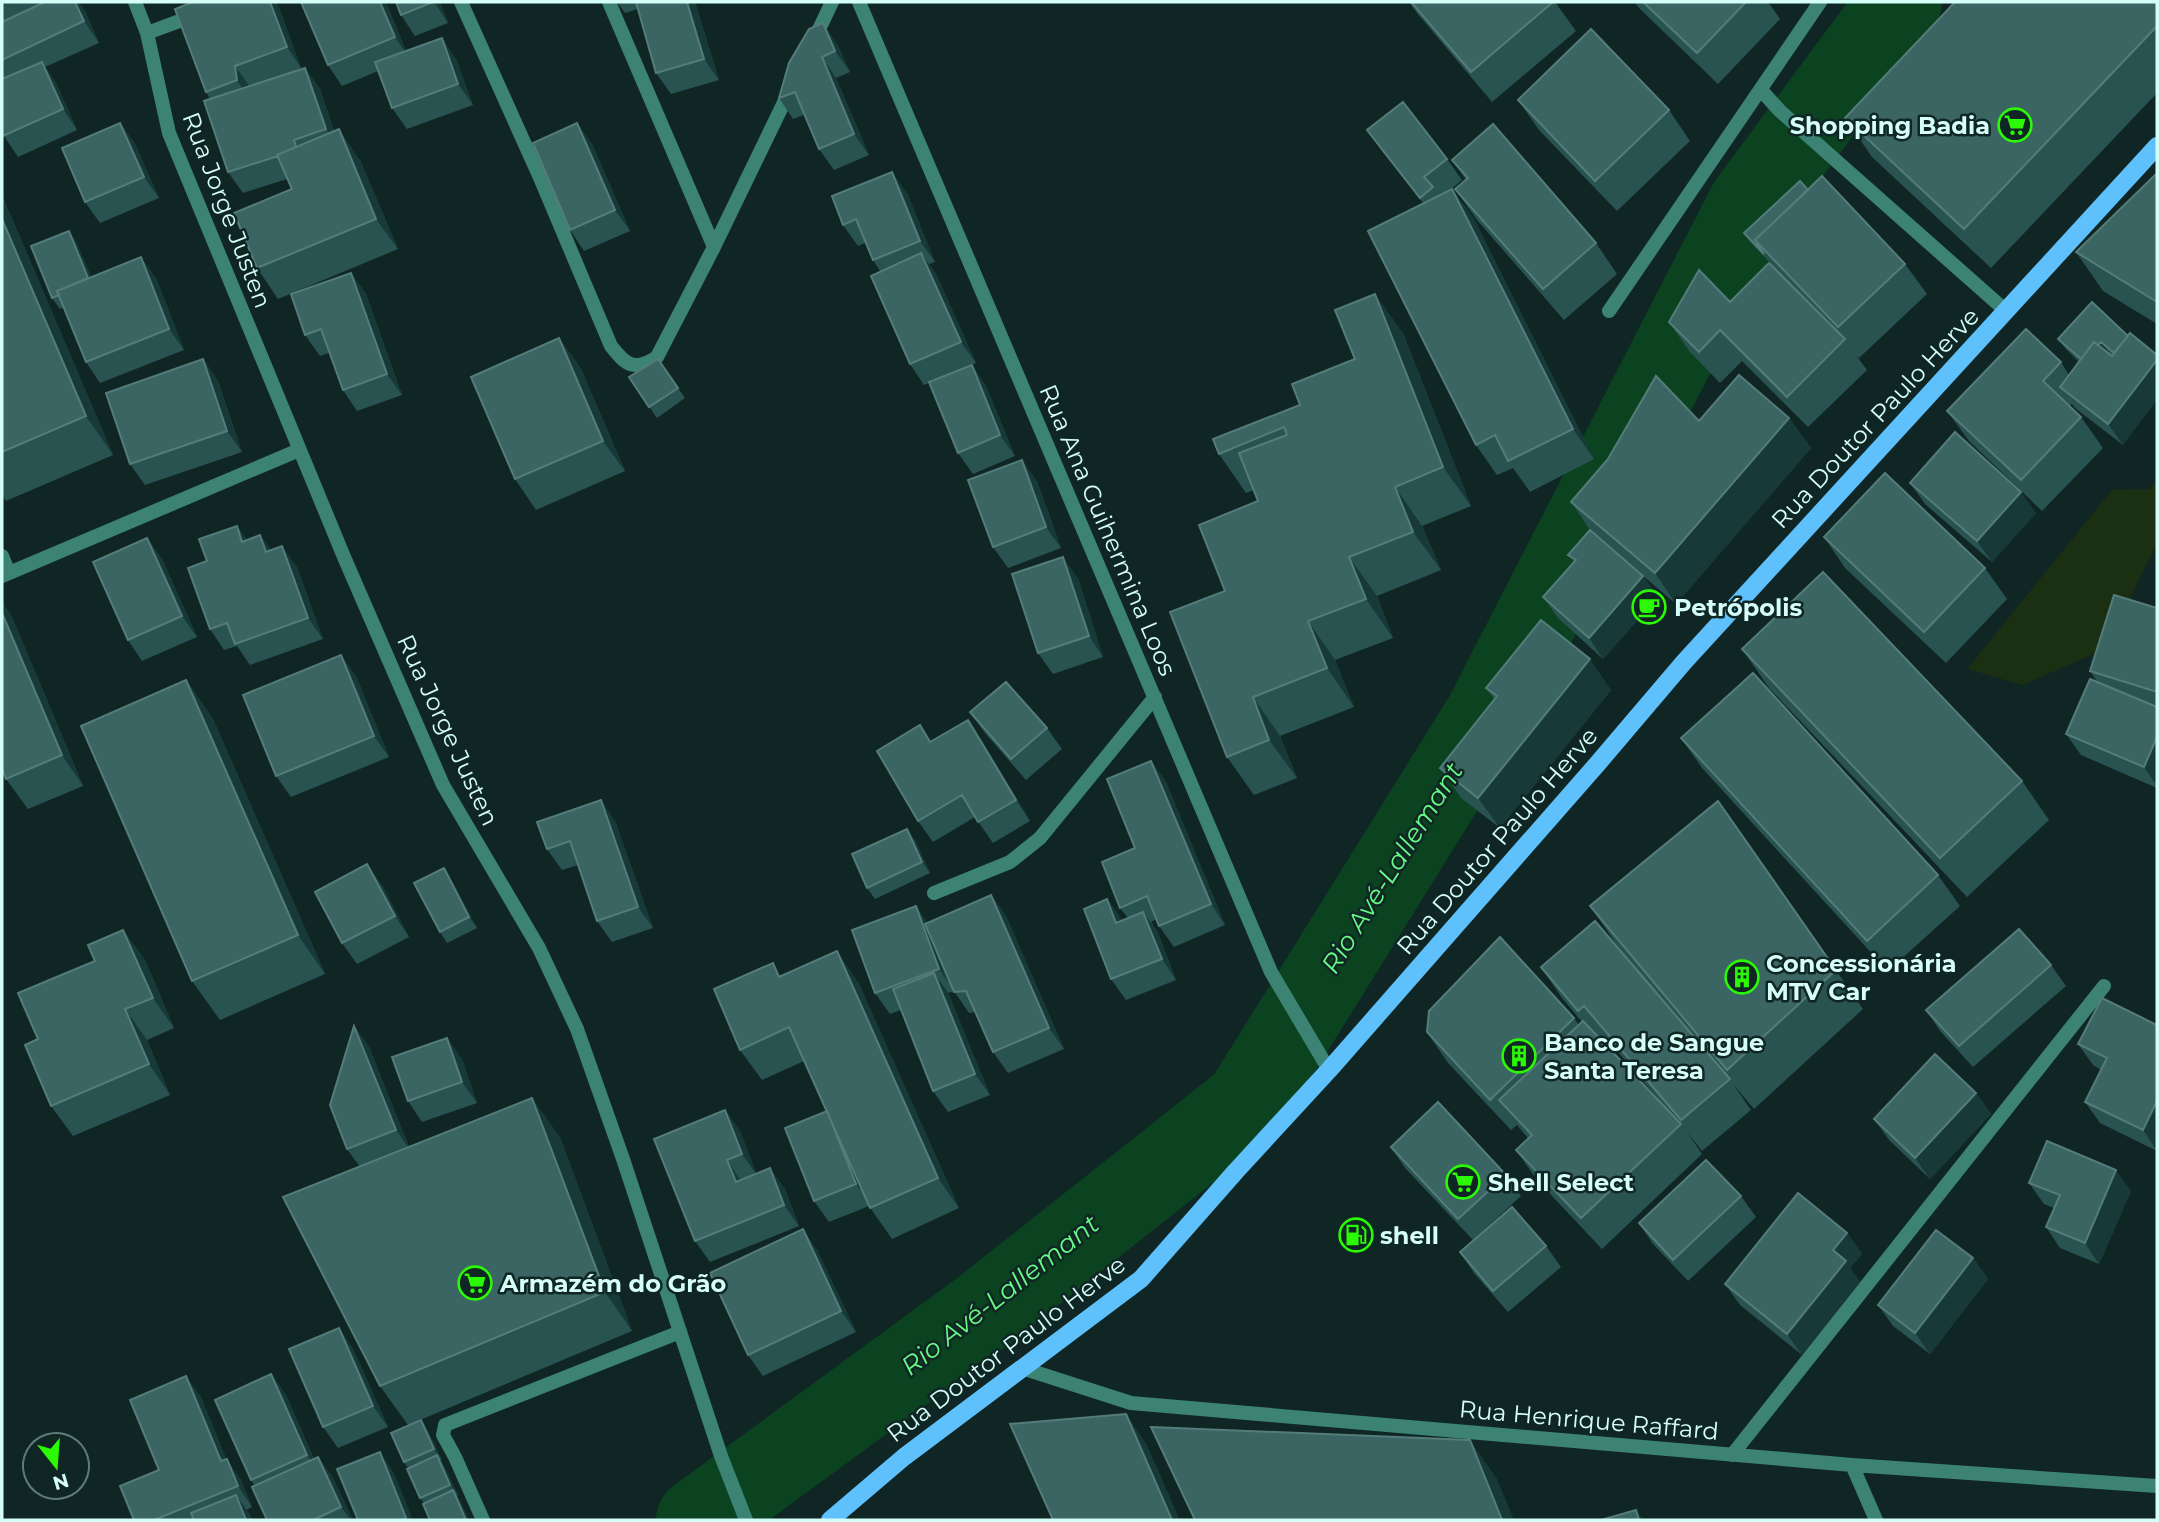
<svg xmlns="http://www.w3.org/2000/svg" width="2159" height="1522" font-family="Montserrat,sans-serif">
<style>
.green{fill:#1b2f13}
.lines{fill:none;stroke-linecap:round;stroke-linejoin:round}
.river{stroke:#0b4321;stroke-width:84}
.lane{stroke:#3c8374;stroke-width:14}
.street{stroke:#3c8374;stroke-width:14}
.primary{stroke:#5fc1fb;stroke-width:18}
.wall{fill:#295351;fill-rule:evenodd}
.shaded-wall{fill:#173937}
.building{fill:#3b6563;stroke:#547d7a;stroke-width:2}
.labels{text-anchor:middle;dominant-baseline:central;stroke-width:5;stroke-linejoin:round;paint-order:stroke}
.poi-label{font-size:24px;font-weight:bold;fill:#d5fef8;stroke:#102624;text-anchor:start}
.street-label{font-size:24px;fill:#d5fef8;stroke:#102624}
.water-label{font-size:26px;font-style:italic;fill:#66fb85;stroke:#102624}
</style>
<rect width="100%" height="100%" fill="#102624"/>
<path class="green" d="M2157 481V543L2105 649 2023 685 1967 669 2112 490 2149 489Z"/>
<g class="lines">
<path class="river" d="M698 1520 982 1312 1246 1103 1486 717 1750 204 1900 2"/>
<path class="lane" d="M483 1520 455 1457 443 1435 445 1425 680 1332"/>
<path class="street" d="M135 2 147 33 169 133 344 557 443 785 539 948 577 1029 623 1159 721 1456 746 1520
M461 2 541 180 611 346C626 365 634 372 657 357L714 247 790 90
M609 2 714 247
M859 2 1271 972 1329 1070
M147 33 231 2
M814 40 832 2
M1761 90 1780 111 2006 311
M1609 311 1820 2
M2 556 9 573
M2 576 299 450
M934 893 1010 862 1040 838 1155 697
M1022 1368 1131 1403 1852 1465 2157 1486
M1732 1455 2104 986
M1852 1465 1876 1520"/>
<path class="primary" d="M830 1520 904 1457 1141 1279 1236 1171 1329 1070 1599 762 1684 662 2157 146"/>
</g>
<path class="wall" d="M2 2H78L85 11 99 43 45 67 56 83 77 130 18 157 2 133Z
M193 2H277L301 68 287 74 305 68 320 89 334 131 360 160 398 249 278 299 257 268 292 189 287 179 243 193 228 172 210 99 206 92Z
M386 2 406 51 456 59 473 105 407 129 392 108 378 71 342 86 328 65Z
M396 2H440L448 23 415 36 401 15Z
M617 2H695L719 80 671 94 656 73 638 9 625 13Z
M1409 2H1555L1576 31 1492 102 1417 13Z
M1635 2H1768L1780 19 1718 84 1638 7Z
M2157 2V93L1991 268 1872 157 1845 118Z
M837 44 850 72 836 78 869 155 834 170 819 149 804 115 793 119 779 98 789 63Z
M1518 100 1669 110 1690 141 1617 211 1539 130Z
M120 123 135 144 159 198 100 223 85 202Z
M1367 130 1447 159 1462 180 1449 191 1452 189 1474 219 1594 459 1530 492 1513 468 1497 475 1476 445 1423 203 1382 151Z
M592 144 630 231 584 251 570 230Z
M1452 160 1596 243 1617 274 1564 320 1477 220 1455 189 1466 180Z
M2157 173V324L2103 291 2076 252Z
M1808 190 1905 264 1927 294 1859 358 1856 355 1867 370 1808 427 1742 361 1720 383 1690 352 1669 322 1730 302 1775 268 1752 244 1744 233Z
M907 193 935 262 929 264 936 274 976 363 956 371 972 365 986 386 1015 456 973 474 958 453 929 383 924 385 910 364 880 271 873 260 865 243 858 246 843 225Z
M2 195 113 455 6 501 2 495Z
M69 231 76 242 91 277 156 278 184 350 100 383 86 362 64 307 60 309 52 298Z
M351 273 366 294 402 395 357 411 343 390 329 353 320 356 305 335Z
M1403 333 1471 506 1422 526 1441 570 1377 596 1393 638 1335 660 1354 707 1280 736 1297 778 1254 795 1227 757 1258 501 1254 490 1246 493 1219 454 1300 405 1355 359Z
M2128 336 2123 445 2075 408 2072 404 2069 406 2081 417 2103 448 2042 511 1969 441 1947 411 2061 362 2069 375 2079 362 2066 349 2058 339Z
M559 338 581 369 625 471 536 510 515 479Z
M203 359 218 381 242 452 145 485 130 464Z
M658 359 685 398 657 418 629 377Z
M1789 418 1811 448 1676 604 1622 558 1643 576 1658 597 1603 659 1558 618 1543 597 1574 562 1568 555 1590 530 1571 502 1699 421Z
M1037 481 1061 548 1008 568 993 547Z
M1910 483 2036 513 1992 562 1925 504Z
M237 526 247 540 260 535 271 550 297 567 323 639 250 665 237 646 224 650 210 629 207 561Z
M1824 537 1985 568 2007 599 1946 663 1845 568Z
M147 538 162 559 197 637 142 661 128 640Z
M1078 578 1103 657 1053 674 1038 653Z
M2 602 12 617 83 786 28 809 6 779 2 768Z
M2157 608V788L2081 755 2066 734 2098 683 2090 671Z
M1742 649 2022 781 2049 820 1967 897 1769 688Z
M356 676 389 757 291 797 276 776Z
M186 680 213 719 325 974 220 1020 192 981Z
M1486 688 1611 690 1500 828 1461 798 1440 768 1494 699Z
M970 712 1047 728 1062 749 1026 780 985 733Z
M920 725 931 741H982L1030 821 993 843 975 817 933 842 918 821Z
M1681 738 1938 875 1960 906 1888 971 1702 768Z
M1151 761 1166 782 1225 925 1174 947 1159 926 1156 919 1151 922 1158 933 1176 980 1126 1000 1111 979 1107 899 1122 920 1128 918 1120 908 1135 848Z
M1718 801 1863 1009 1754 1109 1733 1084 1751 1110 1702 1151 1687 1132 1702 1154 1602 1249 1537 1180 1516 1150 1528 1138 1517 1125 1511 1130 1448 1063 1427 1032 1574 1018 1579 1025 1582 1022 1562 998 1541 967 1691 1034 1617 945 1590 906ZM1605 1037 1668 1110 1601 1040Z
M615 821 653 928 612 942 597 921 578 865 562 870 547 849Z
M915 840 930 873 875 899 867 888Z
M444 868 451 879 477 928 447 943 440 932Z
M382 885 409 937 357 964 342 943Z
M991 895 1006 916 1064 1049 1008 1073 993 1052 976 1012 969 1013 954 991 948 993 990 1095 948 1112 933 1091 901 1010 890 1014 875 993 928 923Z
M123 930 145 960 174 1028 147 1040 170 1095 73 1136 51 1106 38 1039 95 961Z
M2051 965 2066 986 1973 1067 1940 1031 1926 1010Z
M782 976 858 982 959 1208 892 1239 869 1206 829 1222 814 1201 827 1111 804 1061 762 1080 740 1050Z
M2157 1025V1151L2100 1123 2085 1102 2101 1070 2093 1065 2078 1044Z
M354 1026 369 1047 409 1147 560 1137 632 1331 408 1425 380 1386 360 1167 347 1149Z
M462 1059 477 1103 422 1122 408 1101Z
M1976 1093 1991 1114 1930 1179 1889 1140 1874 1119Z
M725 1110 740 1131 756 1174 785 1189 799 1226 710 1262 695 1241Z
M1391 1147 1506 1175 1521 1196 1473 1240 1405 1168Z
M2029 1183 2131 1191 2099 1264 2060 1248 2046 1227 2054 1208 2044 1204Z
M1741 1196 1756 1217 1688 1281 1653 1244 1639 1223Z
M1847 1233 1862 1254 1850 1268 1860 1282 1802 1355 1740 1305 1725 1284Z
M1546 1246 1561 1267 1508 1312 1474 1273 1460 1252Z
M817 1250 856 1332 763 1376 748 1355Z
M1973 1258 1988 1279 1930 1354 1893 1326 1878 1305Z
M339 1328 353 1349 388 1427 338 1448 323 1427Z
M271 1374 286 1395 314 1459 318 1457 333 1478 353 1520H267L255 1486 251 1480Z
M201 1397 226 1459 241 1480 252 1507 246 1510 252 1520H134L159 1470Z
M421 1420 428 1431 442 1460H440L444 1466 458 1495 457 1496 460 1501 469 1520H430L424 1503 420 1498 408 1468 404 1462Z"/>
<path class="shaded-wall" d="M75 2H78L85 11 99 43 84 21Z
M270 2H277L301 68 287 47Z
M380 2H386L409 58 395 37Z
M434 2H440L448 23Z
M687 2H695L719 80 704 59Z
M823 23 837 44 850 72 835 51Z
M442 38 456 59 473 105 458 84Z
M822 57 836 78 869 155 854 134Z
M42 62 56 83 77 130 63 109Z
M235 66 250 87 251 102 237 80Z
M305 68 320 89 341 150 326 129Z
M120 123 135 144 159 198 144 177Z
M577 123 592 144 630 231 615 210Z
M339 129 360 160 398 249 376 219Z
M892 172 907 193 935 262 920 241Z
M1452 189 1474 219 1594 459 1573 429Z
M2 195 113 455 86 416 2 219Z
M69 231 76 242 97 293 90 282Z
M921 253 936 274 976 363 961 342Z
M141 257 156 278 184 350 169 329Z
M351 273 366 294 402 395 387 374Z
M1375 294 1403 333 1471 506 1443 467Z
M559 338 581 369 625 471 603 441Z
M2101 342 2109 352 2091 372 2083 362Z
M203 359 218 381 242 452 227 431Z
M2157 360V400L2123 445 2108 424Z
M972 365 986 386 1015 456 1000 435Z
M1789 418 1811 448 1676 604 1655 573Z
M1022 460 1037 481 1061 548 1046 527Z
M1395 487 1422 526 1441 570 1413 532Z
M2021 492 2036 513 1992 562 1977 541Z
M237 526 252 547 242 542Z
M260 535 275 556 266 552Z
M147 538 162 559 197 637 182 616Z
M282 546 297 567 323 639 308 618Z
M1063 557 1078 578 1103 657 1089 636Z
M1349 557 1377 596 1393 638 1366 599Z
M1643 576 1658 597 1603 659 1589 638Z
M2 602 12 617 83 786 62 755 2 613Z
M1308 621 1335 660 1354 707 1327 668Z
M341 655 356 676 389 757 374 736Z
M1590 659 1611 690 1500 828 1478 798Z
M186 680 213 719 325 974 298 935Z
M1253 697 1280 736 1297 778 1269 740Z
M968 720 982 741 1030 821 1016 800Z
M2157 737V786L2144 767Z
M1151 761 1166 782 1225 925 1211 904Z
M601 800 615 821 653 928 638 907Z
M907 829 915 840 930 873 922 862Z
M367 864 382 885 409 937 395 916Z
M444 868 451 879 477 928 469 917Z
M991 895 1006 916 1064 1049 1049 1028Z
M1107 899 1122 920 1116 923Z
M916 906 931 927 954 990 939 969Z
M1143 912 1158 933 1176 980 1162 959Z
M123 930 145 960 174 1028 153 998Z
M837 951 858 982 959 1208 938 1178Z
M934 973 949 994 990 1095 975 1074Z
M125 1009 147 1040 170 1095 149 1064Z
M354 1026 369 1047 411 1151 396 1130Z
M447 1038 462 1059 477 1103 462 1082Z
M1976 1093 1991 1114 1930 1179 1915 1158Z
M532 1098 560 1137 632 1331 605 1292Z
M2157 1101V1151L2143 1130Z
M725 1110 740 1131 757 1175 742 1154Z
M827 1111 871 1205 856 1184Z
M727 1160 741 1181 736 1182Z
M770 1168 785 1189 799 1226 784 1205Z
M2116 1170 2131 1191 2099 1264 2085 1243Z
M803 1229 817 1250 856 1332 841 1311Z
M1847 1233 1862 1254 1850 1268 1860 1282 1802 1355 1787 1334 1833 1250Z
M1973 1258 1988 1279 1930 1354 1915 1333Z
M339 1328 353 1349 388 1427 373 1406Z
M271 1374 286 1395 321 1476 307 1455Z
M186 1376 201 1397 236 1482 221 1461Z
M1126 1414 1147 1445 1180 1520H1172Z
M421 1420 428 1431 442 1460 434 1449Z
M1470 1440 1497 1479 1514 1520H1502Z
M380 1452 394 1473 413 1520H407L406 1518Z
M437 1455 444 1466 458 1495 450 1485Z
M318 1457 333 1478 353 1520H351L341 1507Z
M227 1459 241 1480 252 1507 238 1486Z
M453 1490 460 1501 469 1520H466Z
M236 1495 251 1516 252 1520H246Z
M1636 1510 1644 1520H1639Z"/>
<path class="building" d="M45 2H75L84 21 2 60V22Z
M193 2H270L287 47 235 66 237 80 206 92 175 9Z
M301 2H380L395 37 328 65Z
M396 2H433L401 15Z
M636 2H687L704 59 656 73Z
M1411 2H1553L1471 72Z
M1643 2H1746L1697 53Z
M1955 2H2157V26L1964 229 1845 118Z
M823 23 835 51 822 57 854 134 819 149 795 92 779 98 789 63 809 29Z
M1591 29 1669 110 1595 181 1518 100Z
M442 38 458 84 392 108 375 62Z
M42 62 63 109 3 136 2 133V79Z
M305 68 326 129 294 140 296 147 277 155 278 156 228 172 204 101Z
M1403 102 1447 159 1424 177 1433 187 1420 198 1367 130Z
M120 123 144 177 85 202 62 148Z
M577 123 615 210 570 230 533 143Z
M1493 124 1596 243 1543 289 1455 189 1468 178 1452 160Z
M339 129 376 219 257 268 234 213 292 189 277 155Z
M892 172 920 241 873 260 856 219 843 225 832 196Z
M2157 173V302L2076 252Z
M1822 176 1905 264 1838 327 1755 240Z
M1800 181 1808 190 1755 240 1764 254 1744 233Z
M1452 189 1573 429 1508 461 1495 435 1476 445 1368 231Z
M2 219 86 416 2 452Z
M69 231 88 278 57 291 59 295 52 298 31 246Z
M921 253 961 342 910 364 871 276Z
M141 257 169 329 86 362 57 291Z
M1769 263 1845 339 1787 397 1720 330 1699 352 1669 322 1699 270 1730 302Z
M351 273 387 374 343 390 321 329 305 335 291 294Z
M1375 294 1443 467 1395 487 1413 532 1349 557 1366 599 1308 621 1327 668 1253 697 1269 740 1227 757 1170 612 1225 591 1199 525 1258 501 1239 453 1287 435 1284 427 1219 454 1213 439 1300 405 1292 384 1355 359 1335 310Z
M2092 302 2128 336 2114 353 2101 342 2098 345 2094 342 2081 359 2058 339Z
M2026 329 2061 362 2043 381 2081 417 2021 480 1947 411Z
M2130 333 2157 355V360L2108 424 2060 387 2094 342 2112 356Z
M559 338 603 441 515 479 471 377Z
M203 359 227 431 130 464 106 393Z
M658 359 678 388 649 407 629 377Z
M972 365 1000 435 958 453 929 382Z
M1739 375 1789 418 1655 573 1571 502 1608 459 1656 376 1699 421Z
M1955 432 2021 492 1977 541 1910 483Z
M1022 460 1046 527 993 547 968 480Z
M1885 473 1985 568 1924 632 1824 537Z
M237 526 242 542 260 535 266 552 282 546 308 618 235 644 227 623 210 629 188 568 207 561 199 539Z
M1590 530 1643 576 1589 638 1543 597 1576 560 1568 555Z
M147 538 182 616 128 640 93 562Z
M1063 557 1089 636 1038 653 1012 574Z
M1823 572 2022 781 1940 858 1742 649Z
M2114 595 2157 608V692L2090 671Z
M2 613 62 755 6 779 2 768Z
M1541 620 1590 659 1478 798 1440 768 1497 696 1486 688Z
M341 655 374 736 276 776 243 695Z
M1753 673 1938 875 1867 941 1681 738Z
M2090 679 2157 707V737L2144 767 2066 734Z
M186 680 298 935 192 981 81 726Z
M1006 682 1047 728 1011 759 970 712Z
M968 720 1016 800 978 822 962 795 918 821 877 751 920 725 930 742Z
M1151 761 1211 904 1159 926 1147 896 1120 908 1102 862 1135 848 1107 779Z
M601 800 638 907 597 921 570 841 547 849 537 822Z
M1718 801 1836 970 1727 1070 1590 906Z
M907 829 922 862 867 888 852 854Z
M367 864 395 916 342 943 315 892Z
M444 868 469 917 440 932 414 883Z
M991 895 1049 1028 993 1052 966 991 954 992 925 924Z
M1107 899 1116 923 1143 912 1162 959 1111 979 1084 909Z
M916 906 939 969 875 993 852 930Z
M1595 921 1730 1079 1681 1120 1584 1006 1578 1011 1541 967Z
M2019 929 2051 965 1959 1046 1926 1010Z
M123 930 153 998 125 1009 149 1064 51 1106 25 1045 38 1039 18 993 95 961 88 945Z
M1500 937 1574 1018 1490 1100 1427 1032 1429 1011Z
M837 951 938 1178 870 1208 789 1027 740 1050 714 989 773 963 779 977Z
M934 973 975 1074 933 1091 893 989Z
M2102 998 2157 1025V1101L2143 1130 2085 1102 2107 1058 2078 1044Z
M1583 1021 1681 1124 1581 1218 1516 1150 1532 1135 1499 1100Z
M354 1026 396 1130 347 1149 330 1105Z
M447 1038 462 1082 408 1101 392 1057Z
M1935 1054 1976 1093 1915 1158 1874 1119Z
M532 1098 605 1292 380 1386 283 1197Z
M1438 1102 1506 1175 1458 1219 1391 1147Z
M725 1110 742 1154 727 1160 736 1182 770 1168 784 1205 695 1241 654 1139Z
M827 1111 856 1184 814 1201 785 1128Z
M2047 1141 2116 1170 2085 1243 2046 1227 2060 1195 2029 1183Z
M1706 1160 1741 1196 1673 1260 1639 1223Z
M1798 1193 1847 1233 1833 1250 1846 1261 1787 1334 1725 1284Z
M1512 1207 1546 1246 1493 1291 1460 1252Z
M803 1229 841 1311 748 1355 710 1273Z
M1936 1230 1973 1258 1915 1333 1878 1305Z
M339 1328 373 1406 323 1427 289 1349Z
M271 1374 307 1455 251 1480 215 1400Z
M186 1376 221 1461 227 1459 238 1486 154 1520H134L120 1486 159 1470 130 1400Z
M1126 1414 1172 1520H1053L1010 1424Z
M421 1420 434 1449 404 1462 391 1433Z
M1151 1427 1470 1440 1502 1520H1195Z
M380 1452 406 1518 401 1520H358L337 1469Z
M437 1455 450 1485 420 1498 407 1469Z
M318 1457 341 1507 313 1520H267L252 1487Z
M453 1490 466 1520H430L423 1504Z
M236 1495 246 1520H194L191 1513Z
M1636 1510 1639 1520H1601Z"/>
<defs>
<symbol id="supermarket-ring" viewBox="-11 -11 22 22"><circle r="9.5" fill="#102624" stroke="#2bf906" stroke-width="1.5"/><path d="M-6-5.5h2.5l.6 2H6L4.5 2H-2.5L-4.4-4H-6ZM-1.5 3.2a1.3 1.3 0 1 0 .1 0ZM3 3.2a1.3 1.3 0 1 0 .1 0Z" fill="#2bf906"/></symbol>
<symbol id="cafe-ring" viewBox="-11 -11 22 22"><circle r="9.5" fill="#102624" stroke="#2bf906" stroke-width="1.5"/><path d="M-5.5-4.5H6V0H3Q3 3.5 0 3.5H-2.5Q-5.5 3.5-5.5 0ZM3-3.2v2h1.7v-2ZM-6 4.5H4V6H-6Z" fill="#2bf906"/></symbol>
<symbol id="building-ring" viewBox="-11 -11 22 22"><circle r="9.5" fill="#102624" stroke="#2bf906" stroke-width="1.5"/><path d="M-4-6H4V6H1V3H-1V6H-4ZM-2.5-4.3h1.7v1.8h-1.7ZM.8-4.3h1.7v1.8H.8ZM-2.5-1h1.7V.8h-1.7ZM.8-1h1.7V.8H.8Z" fill="#2bf906"/></symbol>
<symbol id="fuel-ring" viewBox="-11 -11 22 22"><circle r="9.5" fill="#102624" stroke="#2bf906" stroke-width="1.5"/><path d="M-5.5-6h7V0h2V4h1.3V-2.5L3-4.5l.8-.8L6-3V5H2.5V1h-1V6h-7ZM-4.2-4.7v3.2H.2V-4.7Z" fill="#2bf906"/></symbol>
</defs>
<g fill-rule="evenodd">
<use href="#supermarket-ring" x="1996" y="106" width="38" height="38"/>
<use href="#cafe-ring" x="1630" y="588" width="38" height="38"/>
<use href="#building-ring" x="1723" y="958" width="38" height="38"/>
<use href="#building-ring" x="1500" y="1037" width="38" height="38"/>
<use href="#supermarket-ring" x="1444" y="1163" width="38" height="38"/>
<use href="#fuel-ring" x="1337" y="1216" width="38" height="38"/>
<use href="#supermarket-ring" x="456" y="1264" width="38" height="38"/>
</g>
<g class="labels">
<g class="poi-label">
<text x="1990" y="125" text-anchor="end">Shopping Badia</text>
<text x="1674" y="607">Petrópolis</text>
<text x="1766" y="963">Concessionária<tspan x="1766" dy="28">MTV Car</tspan></text>
<text x="1544" y="1042">Banco de Sangue<tspan x="1544" dy="28">Santa Teresa</tspan></text>
<text x="1488" y="1182">Shell Select</text>
<text x="1380" y="1235">shell</text>
<text x="500" y="1283">Armazém do Grão</text>
</g>
<g class="street-label">
<text transform="translate(227 210) rotate(69)">Rua Jorge Justen</text>
<text transform="translate(1875 418) rotate(-47)">Rua Doutor Paulo Herve</text>
<text transform="translate(1108 530) rotate(67)">Rua Ana Guihermina Loos</text>
<text transform="translate(448 730) rotate(65)">Rua Jorge Justen</text>
<text transform="translate(1497 841) rotate(-49)">Rua Doutor Paulo Herve</text>
<text transform="translate(1006 1349) rotate(-37)">Rua Doutor Paulo Herve</text>
<text transform="translate(1589 1420) rotate(5)">Rua Henrique Raffard</text>
</g>
<g class="water-label">
<text transform="translate(1392 868) rotate(-58)">Rio Avé‐Lallemant</text>
<text transform="translate(1000 1295) rotate(-38)">Rio Avé‐Lallemant</text>
</g>
</g>
<rect width="2159" height="1522" fill="none" stroke="#d5fef8" stroke-width="7"/>
<g transform="translate(56 1466) rotate(163)"><circle r="33" fill="#102624" stroke="#5f7c79" stroke-width="2"/>
<path d="M0-5L12 26L0 18L-12 26Z" fill="#2bf906"/>
<text y="-10" font-size="19" font-weight="bold" text-anchor="middle" fill="#d5fef8">N</text>
</g>
</svg>
